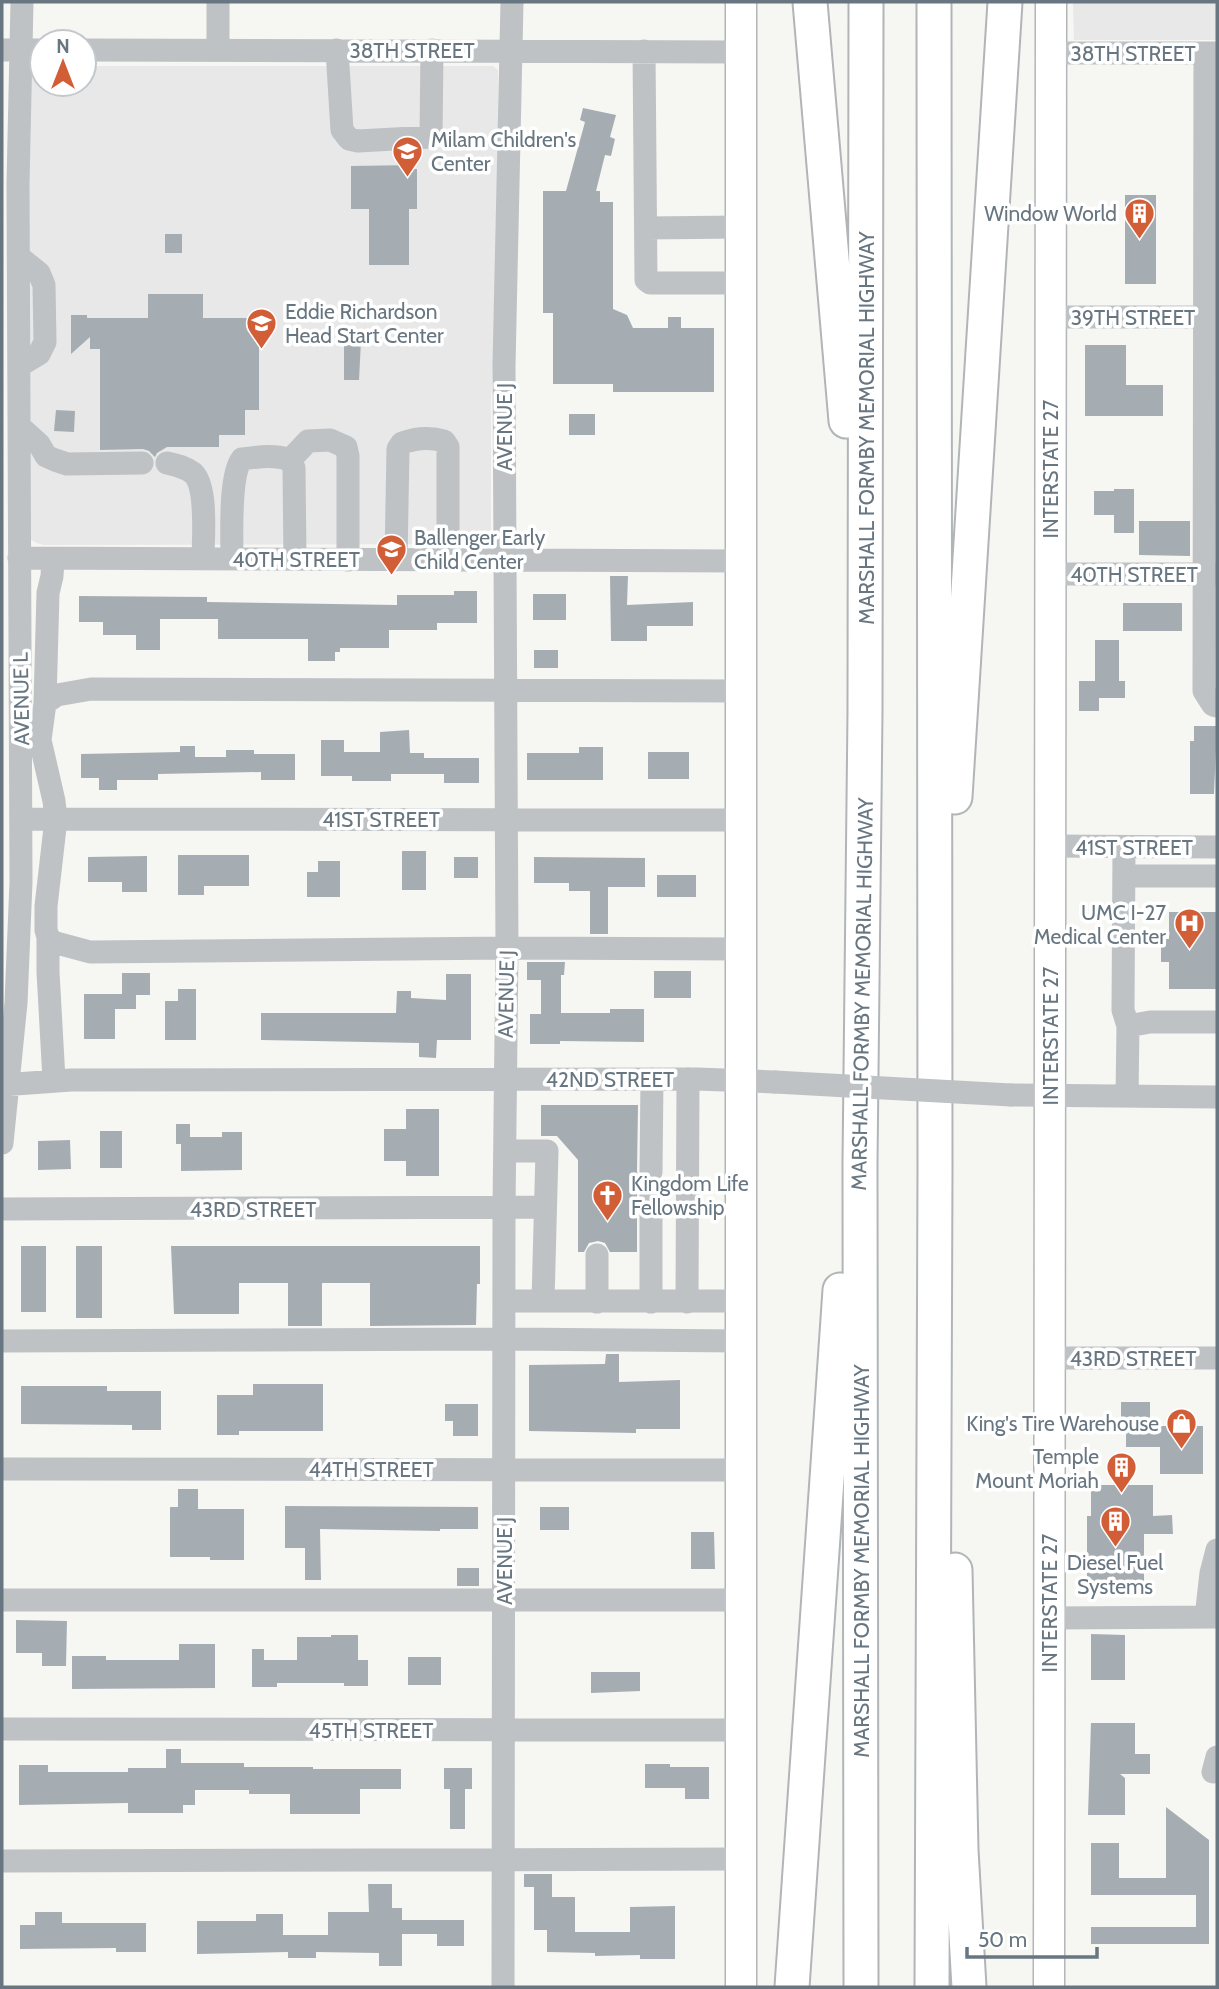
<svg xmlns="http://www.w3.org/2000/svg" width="1219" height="1989" font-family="Cabin,sans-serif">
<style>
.built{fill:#e7e8e7}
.building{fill:#a6adb2}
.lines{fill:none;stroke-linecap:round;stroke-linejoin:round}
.major-casing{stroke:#b2b6b9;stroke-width:33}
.highway-casing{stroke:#b1b5b8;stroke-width:37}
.minor{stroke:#bec2c5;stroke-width:23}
.major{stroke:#fff;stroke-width:30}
.highway{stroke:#fff;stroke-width:33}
.minor-bridge{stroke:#bec2c5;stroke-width:23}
.labels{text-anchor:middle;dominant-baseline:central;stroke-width:7;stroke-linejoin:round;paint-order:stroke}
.street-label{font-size:21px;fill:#687681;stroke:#fff}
.poi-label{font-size:21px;fill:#687681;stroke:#fff;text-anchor:start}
</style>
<rect width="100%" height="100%" fill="#f6f6f3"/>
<path class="built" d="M1073 2H1217V40H1074Z
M42 66V84H84V66H493L498 70 499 282 491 397V534L487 544 44 545 36 543 30 539 28 128 31 75 35 68Z"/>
<path class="building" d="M583 108 616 115 610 137 615 139 611 156 605 155 596 191H600V202H613V309L627 315 633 328H668V317H681V328H714V392H613V384H553V313H543V191H566L585 122 580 120Z
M414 165V169H417V209H409V265H369V209H351V166Z
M1125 195H1156V284H1125Z
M165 234H182V253H165Z
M148 294H203V318H259V410H245V435H219V447H167L157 453 155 457 149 451 143 449 100 450V349H90V337L71 354V315H87V318H148Z
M344 341H361L359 380H344Z
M1085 345H1126V385H1163V416H1085Z
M56 410 75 411 74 432 54 431Z
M569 414H595V435H569Z
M1114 489H1134V533H1114V515H1094V491H1114Z
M1139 521H1190V556L1139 555Z
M610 576H628L627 605 693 602V626H647V641H611Z
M454 591H477V623H437V630H389V648H340V652H335V661H308V639H218V619H160V650H136V635H103V622H79V596L207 597V602L397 605V595H454Z
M533 594H566V620H533Z
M1123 603H1182V631H1123Z
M1095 640H1119V681H1125V698H1099V711H1079V681H1095Z
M534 650H558V668H534Z
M1194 726H1217L1214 794H1190V741H1194Z
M409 730 410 753H424V758H479V783H444V774H391V781H352V776H321V740H344V752H380V732Z
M180 746H195V757H226V750H254V754H295V780H261V772L158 774V780H117V790H99V778H81V754L180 752Z
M579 747H603V780H527V753H579Z
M648 752H689V779H648Z
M402 851H426V890H402Z
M178 855H249V886H204V895H178Z
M147 856V892H122V882H88V857Z
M454 857H478V878H454Z
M534 857 645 858V887H608V934H590V891H569V883H534Z
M318 861H340V897H307V872H318Z
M657 875H696V897H657Z
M1169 912H1217V989H1169V962H1161V939H1169Z
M527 962H565L564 975H561V1013H610V1009H644V1042L560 1041V1044H530V1014H541V980H527Z
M654 971H691V998H654Z
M122 973H150V995H136V1009H115V1039H84V994H122Z
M446 974H471V1040H437L436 1058 419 1057V1043L261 1040V1013H396L397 991H411V998L446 1000Z
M178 989H196V1040H165V1001H178Z
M541 1105H638L637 1172 642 1182 637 1192V1252H610L605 1243 598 1241 589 1243 584 1252H578V1160L557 1136H541Z
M406 1109H439V1176H406V1161H384V1129H406Z
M176 1124H190V1137H222V1132H242V1170L181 1171V1144H176Z
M100 1131H122V1168H100Z
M70 1140 71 1169 38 1170V1141Z
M21 1246H46V1312H21Z
M76 1246H102V1318H76Z
M171 1246H480V1284H477L476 1325 370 1326V1283H322V1326H288V1283H239V1314H174Z
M606 1354H619V1382L680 1380V1429H636V1433L529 1431V1365L605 1364Z
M253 1384H323V1431H239V1435H217V1395H253Z
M21 1386H107V1391H161V1430H132V1425L21 1424Z
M1121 1402H1150V1426H1203V1474H1160V1447H1126V1424H1121Z
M445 1404H478V1436H453V1421H445Z
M1091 1485H1153V1516L1172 1515 1173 1534H1144V1593H1087V1516H1091Z
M178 1489H198V1509H244V1560H210V1557H170V1507H178Z
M285 1506 478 1507V1529H440V1531L320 1529 321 1580H305V1548H285Z
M540 1507H569V1530H540Z
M691 1532H714L715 1569H691Z
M457 1568H479V1586H457Z
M16 1620 67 1621 66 1666H42V1653H16Z
M1091 1634 1125 1635V1680H1091Z
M331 1635H358V1660H368V1686H344V1683H277V1687H252V1649H264V1660H297V1637H331Z
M179 1644H215V1688L72 1689V1656H106V1660H179Z
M408 1657H441V1685H408Z
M591 1672H640V1691L591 1693Z
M1091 1723H1135V1754H1150V1774H1120L1125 1778V1815H1088Z
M166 1749H181V1763H244V1767H313V1769H401V1789H360V1814H290V1794H249V1790H195V1805H183V1813H128V1803L19 1805V1765H48V1772H128V1768H166Z
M645 1764H670V1767H709V1799H685V1788H645Z
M444 1768H472V1789H465V1829H450V1789H444Z
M1166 1807 1209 1840V1944H1091V1927H1196V1895H1091V1843H1119V1878H1166Z
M524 1874H552V1897H575V1932H630V1907L675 1906V1959H640V1955L595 1956V1953L547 1952V1930H534V1887H524Z
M368 1884H392V1908H402V1920H464V1946H437V1934H402V1966H379V1953L316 1952V1958H288V1952L197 1954V1921H256V1914H283V1935H328V1912H369Z
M35 1912H62V1923H146V1952H116V1948L20 1949V1925H35Z"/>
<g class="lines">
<defs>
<path id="major" d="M741 1987V2
M1049 1987 1051 2"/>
<path id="highway" d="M810 2 846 421
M955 797 1005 2
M955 1570 961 1850 969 1987
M792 1987 840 1290
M861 1987 860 1163 865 712 866 2
M932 1987 935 1169 934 2"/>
</defs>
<use href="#major" class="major-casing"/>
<use href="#highway" class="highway-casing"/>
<path class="minor" d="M218 49V2
M2 50H42
M84 50 740 52
M337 50 342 130 349 139 358 141 431 137 432 50
M644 51 646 280 650 283H741
M1050 53H1217
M1205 53 1204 691 1213 705 1217 706
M646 228 740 227
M19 257 39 273 44 285 45 342 39 354 19 366
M1049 317H1217
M19 426 39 444 46 456 55 460 67 464 142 463
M290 460 308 441 330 440 346 447 348 456V560
M167 463C176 465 185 467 193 473 208 487 203 539 203 559
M19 558 741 561
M53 559 52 576 48 593 45 703 40 740 54 801 56 819 46 906V930L48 937V972L54 1080
M232 559C232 537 229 475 242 459 257 457 275 454 290 460L294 468 295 559
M396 560 398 449 402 443C416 438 430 437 444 441L448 447V560
M1050 574H1217
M45 703 57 695 91 689 741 691
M21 819 741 820
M1050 846 1217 847
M1124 847 1123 1010 1128 1026 1127 1096
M1124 876H1217
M48 937 53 942 90 952 507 948 741 949
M1128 1026 1150 1022H1217
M2 1085 71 1080 697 1079 775 1082
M1011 1095 1217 1097
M2 1143 16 1003 21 882 18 184 22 2
M505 1151H547L543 1301
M651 1172 652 1079
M651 1192V1302
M2 1209 545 1207
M504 1301H741
M597 1302V1255
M687 1302 688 1079
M2 1341 505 1339 741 1341
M1050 1358H1217
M2 1469 741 1470
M2 1600H741
M1206 1617 1211 1573 1217 1550
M1049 1618 1217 1617
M2 1729 741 1730
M1213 1772 1217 1757
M2 1861 741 1859
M503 1987 504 1209 507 948 504 366 512 2"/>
<use href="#major" class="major"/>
<use href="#highway" class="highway"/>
<path class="minor-bridge" d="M775 1082 1011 1095"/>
</g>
<defs>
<symbol id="school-pin" viewBox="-11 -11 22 30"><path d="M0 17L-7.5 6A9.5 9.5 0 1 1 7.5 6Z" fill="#d25e37" stroke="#fff"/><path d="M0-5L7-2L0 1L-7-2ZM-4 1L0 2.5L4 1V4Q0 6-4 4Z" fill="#fff"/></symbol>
<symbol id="building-pin" viewBox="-11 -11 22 30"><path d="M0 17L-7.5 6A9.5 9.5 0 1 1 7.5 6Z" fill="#d25e37" stroke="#fff"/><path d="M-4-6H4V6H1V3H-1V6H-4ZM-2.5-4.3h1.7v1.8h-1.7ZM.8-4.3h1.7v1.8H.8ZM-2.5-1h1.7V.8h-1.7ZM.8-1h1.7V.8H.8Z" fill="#fff"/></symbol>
<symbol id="hospital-pin" viewBox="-11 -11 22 30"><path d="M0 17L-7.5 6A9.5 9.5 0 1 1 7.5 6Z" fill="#d25e37" stroke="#fff"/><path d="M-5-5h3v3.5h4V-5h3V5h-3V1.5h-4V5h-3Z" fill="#fff"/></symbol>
<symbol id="church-pin" viewBox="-11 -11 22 30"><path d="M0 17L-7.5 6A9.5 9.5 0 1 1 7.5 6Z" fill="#d25e37" stroke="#fff"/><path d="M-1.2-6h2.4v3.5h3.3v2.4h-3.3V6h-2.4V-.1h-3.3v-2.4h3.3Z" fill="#fff"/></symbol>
<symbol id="shop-pin" viewBox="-11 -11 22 30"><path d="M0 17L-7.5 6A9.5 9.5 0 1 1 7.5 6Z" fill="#d25e37" stroke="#fff"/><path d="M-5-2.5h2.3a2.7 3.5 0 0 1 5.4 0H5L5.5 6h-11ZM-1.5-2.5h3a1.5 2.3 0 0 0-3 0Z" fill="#fff"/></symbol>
</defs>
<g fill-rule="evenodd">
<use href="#school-pin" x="390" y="134" width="35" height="47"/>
<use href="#building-pin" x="1122" y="196" width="35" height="47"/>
<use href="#school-pin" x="244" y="306" width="35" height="47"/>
<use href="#school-pin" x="374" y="532" width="35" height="47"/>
<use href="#hospital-pin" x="1172" y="906" width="35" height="47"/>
<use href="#church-pin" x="590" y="1178" width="35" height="47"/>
<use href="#shop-pin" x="1164" y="1406" width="35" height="47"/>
<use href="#building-pin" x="1104" y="1450" width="35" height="47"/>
<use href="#building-pin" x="1098" y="1504" width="35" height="47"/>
</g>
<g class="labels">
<g class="street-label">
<text x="412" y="50">38TH STREET</text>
<text x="1133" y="53">38TH STREET</text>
<text x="1133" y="317">39TH STREET</text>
<text transform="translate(504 427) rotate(-90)">AVENUE J</text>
<text transform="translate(866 428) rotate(-90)">MARSHALL FORMBY MEMORIAL HIGHWAY</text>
<text transform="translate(1050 469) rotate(-90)">INTERSTATE 27</text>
<text x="296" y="559">40TH STREET</text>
<text x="1134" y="574">40TH STREET</text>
<text transform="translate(21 699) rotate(-91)">AVENUE L</text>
<text x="381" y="819">41ST STREET</text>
<text x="1134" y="847">41ST STREET</text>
<text transform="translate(506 994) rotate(-89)">AVENUE J</text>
<text transform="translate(862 994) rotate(-89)">MARSHALL FORMBY MEMORIAL HIGHWAY</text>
<text transform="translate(1050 1036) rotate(-90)">INTERSTATE 27</text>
<text x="610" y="1079">42ND STREET</text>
<text x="253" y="1209">43RD STREET</text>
<text x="1133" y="1358">43RD STREET</text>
<text x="371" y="1469">44TH STREET</text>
<text transform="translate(504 1561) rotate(-90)">AVENUE J</text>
<text transform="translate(861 1561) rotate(-90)">MARSHALL FORMBY MEMORIAL HIGHWAY</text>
<text transform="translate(1049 1603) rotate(-90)">INTERSTATE 27</text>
<text x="371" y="1730">45TH STREET</text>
</g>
<g class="poi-label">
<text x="431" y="139">Milam Children's<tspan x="431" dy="24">Center</tspan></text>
<text x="1117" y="213" text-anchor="end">Window World</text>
<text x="285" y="311">Eddie Richardson<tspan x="285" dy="24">Head Start Center</tspan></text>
<text x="414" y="537">Ballenger Early<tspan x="414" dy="24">Child Center</tspan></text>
<text x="1166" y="912" text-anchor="end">UMC I-27<tspan x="1166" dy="24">Medical Center</tspan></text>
<text x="631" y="1183">Kingdom Life<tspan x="631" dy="24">Fellowship</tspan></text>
<text x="1159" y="1423" text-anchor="end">King's Tire Warehouse</text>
<text x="1099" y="1456" text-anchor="end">Temple<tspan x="1099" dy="24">Mount Moriah</tspan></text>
<text x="1115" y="1562" text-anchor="middle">Diesel Fuel<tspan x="1115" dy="24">Systems</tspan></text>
</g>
</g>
<rect width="1219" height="1989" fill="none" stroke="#687681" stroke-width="7"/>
<g transform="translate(63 63)"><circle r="33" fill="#ffffff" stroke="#c3c8cd" stroke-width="2"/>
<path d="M0-5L12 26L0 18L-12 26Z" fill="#d25e37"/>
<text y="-10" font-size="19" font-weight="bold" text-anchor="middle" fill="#687681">N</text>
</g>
<path d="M967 1947v10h130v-10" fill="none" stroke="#687681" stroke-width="3.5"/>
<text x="978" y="1947" font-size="21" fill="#687681" stroke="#ffffff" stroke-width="5" paint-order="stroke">50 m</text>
</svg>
